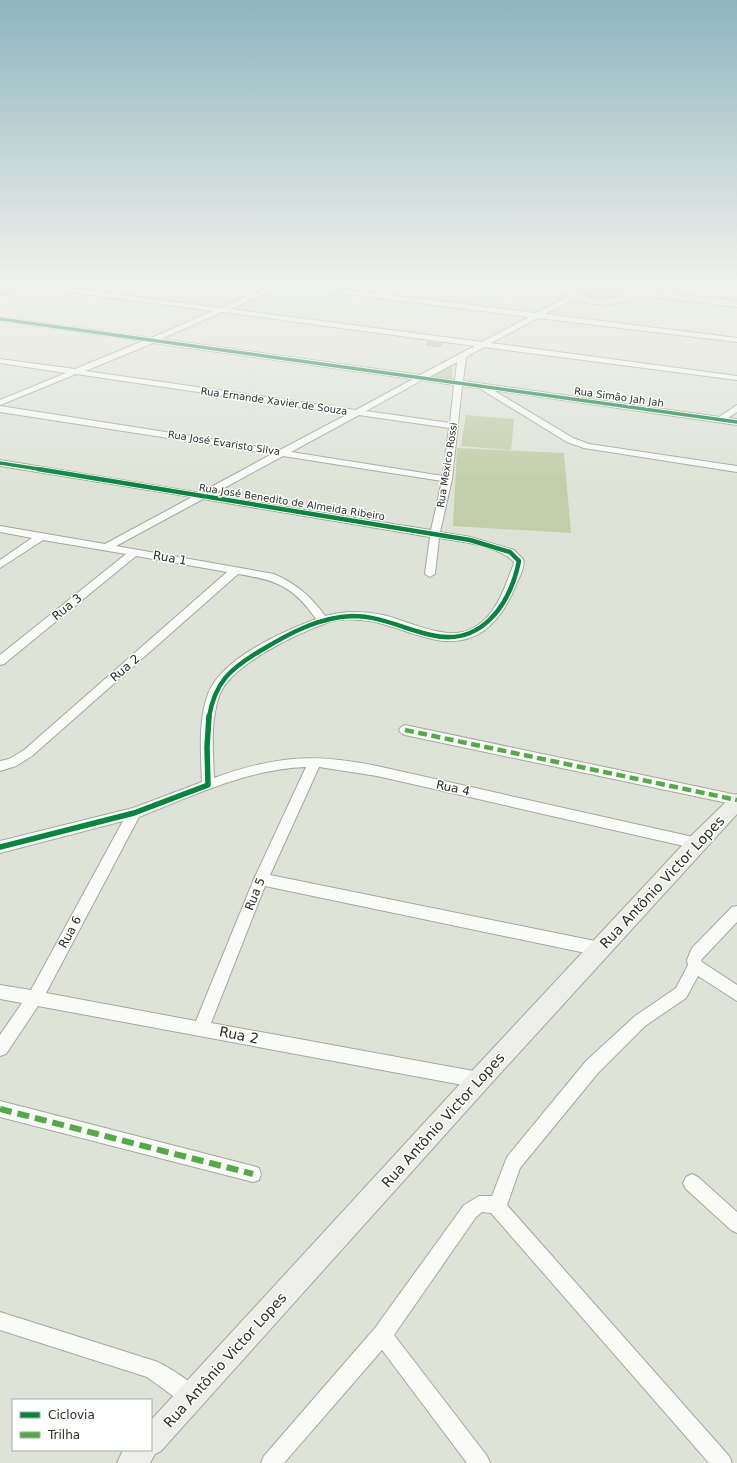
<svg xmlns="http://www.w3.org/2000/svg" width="737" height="1463" font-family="'DejaVu Sans',sans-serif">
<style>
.green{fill:#c2ceaa}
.building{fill:#c0c7b2;stroke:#aeb1a8}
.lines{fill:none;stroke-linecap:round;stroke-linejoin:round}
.street-casing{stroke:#a4a79d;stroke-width:2}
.secondary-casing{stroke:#a4a79d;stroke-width:2}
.street{fill:#fafbf9;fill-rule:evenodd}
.secondary{fill:#edeee9;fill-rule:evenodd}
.quiet-far1{stroke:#53ab44;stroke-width:4.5;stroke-dasharray:9 4.5;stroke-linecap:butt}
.quiet{stroke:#53ab44;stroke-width:6;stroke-dasharray:12 6;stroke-linecap:butt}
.cycleway-far2-casing{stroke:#fff;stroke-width:5}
.cycleway-far1-casing{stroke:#fff;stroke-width:6}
.cycleway-casing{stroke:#fff;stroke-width:8}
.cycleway-far2{stroke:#00873e;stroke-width:3.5}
.cycleway-far1{stroke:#00873e;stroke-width:4.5}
.cycleway{stroke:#00873e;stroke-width:5.5}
.labels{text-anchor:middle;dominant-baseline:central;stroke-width:3;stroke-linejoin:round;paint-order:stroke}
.far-street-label{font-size:10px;fill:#2a2d25;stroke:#fff}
.street-label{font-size:12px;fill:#2a2d25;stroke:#fff}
.near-street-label{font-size:14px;fill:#2a2d25;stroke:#fff}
</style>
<rect width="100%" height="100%" fill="#dfe3d7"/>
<path class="green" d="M566 281H626L629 286C624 303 588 298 576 292 572 291 569 287 566 284Z
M452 366V380L429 377Z
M466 415 514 419 511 450 461 446Z
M457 448 564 453 571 533 453 526Z"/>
<path class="building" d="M4 285H10L18 287 8 296 0 295V288Z
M428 342 442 344 440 347 426 345Z"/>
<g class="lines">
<defs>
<path id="street" d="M0 281H17L221 308 273 285 257 283 254 281H273L536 313 575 293 579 295 578 297 545 314 737 338V342L538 318 491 343 737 376V380L484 347 466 357 463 381 719 417 737 405V412L728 418 737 419V425L493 390 573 438 589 444 737 466V472L584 448 567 442 479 388 462 386 452 479 440 532 470 537 514 550 523 559C526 566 518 580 515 587 500 624 475 649 432 639 407 634 385 621 359 620 350 619 338 619 329 622 301 632 231 664 220 694 210 719 213 751 214 778 275 756 313 753 377 766L702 839 704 843 702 847 697 849 377 776 319 767 270 875 600 942 605 944 607 949 605 954 600 956 265 886 211 1023 479 1072 485 1074 487 1080 485 1086 479 1088 38 1006 6 1054 0 1056V1035L22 1003 0 999V985L31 990 123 821 0 853V841L133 808 202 782C201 754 198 721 208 694 222 658 282 632 316 619 293 586 276 580 238 574L32 756 16 766 0 771V761L9 759 24 750 227 572 136 556 4 664 0 665V655L126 554 43 540 0 568V560L32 538 0 532V526L105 544 192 497 0 466V460L200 493 272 454 0 412V406L280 450 348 414 76 374 0 405V400L66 373 0 363V359L75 369 143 341 0 321V317L151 338 213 311 2 283ZM282 286 529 317 482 342 230 309ZM222 312 475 346 420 375 161 339ZM153 343 413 379 356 410 85 371ZM457 362 455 380 429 377ZM422 380 454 385 450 423 366 411ZM359 415 449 428 443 476 291 452ZM283 456 442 481 431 530 211 495ZM203 499 430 537 425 574 430 577 435 574 439 538C462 542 498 545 514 562L513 566C507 581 502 598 492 611 462 653 421 624 383 615 364 611 344 611 325 616 311 596 296 584 274 574L116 546ZM306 767 254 879 196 1021 46 993 139 817C192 796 248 769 306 767Z
M405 725 737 795V805L405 735 401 733 399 730 401 727Z
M737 906V922L701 960 702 962 737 985V1001L698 976 686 998 645 1026 598 1073 520 1168 507 1205 729 1456 732 1463H709L491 1213 482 1212 476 1217 394 1335 487 1456 490 1463H467L382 1350 284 1463H261L264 1456 375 1328 464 1205 479 1196H492L507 1157 586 1061 635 1016 676 988 688 965 687 960 692 948 732 907Z
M0 1101 253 1166 259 1168 261 1174 259 1180 253 1182 0 1117Z
M692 1174 698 1177 737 1212V1233L731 1230 686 1189 683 1183 686 1177Z
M0 1312 158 1362C172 1370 194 1381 201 1397L198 1404 191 1407 184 1404 147 1377 0 1330Z"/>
<path id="secondary" d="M538 281H566C576 302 616 304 632 288L630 283 632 281H638L641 290 737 301V307L636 295C620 310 568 307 558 286L543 284Z
M737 794V814L487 1088 161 1451 155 1454 150 1463H117L123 1450H151V1420L471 1072 690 837 731 797Z"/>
</defs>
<use href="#street" class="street-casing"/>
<use href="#secondary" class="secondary-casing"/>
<use href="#street" class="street"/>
<use href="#secondary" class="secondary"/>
<path class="quiet-far1" d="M405 730 737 800"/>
<path class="quiet" d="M0 1109 253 1174"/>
<defs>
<path id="cycleway-far2" d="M0 319 737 422
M0 463 45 470"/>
<path id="cycleway-far1" d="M38 469 470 540 510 552 519 561C510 605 481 647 431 635 404 629 381 616 352 616 319 617 288 634 260 651 230 669 215 682 209 717"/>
<path id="cycleway" d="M0 847 134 813 208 785 207 747 209 716"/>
</defs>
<use href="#cycleway-far2" class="cycleway-far2-casing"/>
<use href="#cycleway-far1" class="cycleway-far1-casing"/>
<use href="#cycleway" class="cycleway-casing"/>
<use href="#cycleway-far2" class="cycleway-far2"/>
<use href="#cycleway-far1" class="cycleway-far1"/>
<use href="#cycleway" class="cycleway"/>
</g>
<linearGradient id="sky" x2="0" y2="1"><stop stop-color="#8db5bd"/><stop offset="0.58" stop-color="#f1f2ed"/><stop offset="1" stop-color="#f1f2ed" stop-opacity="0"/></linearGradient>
<rect width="737" height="486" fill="url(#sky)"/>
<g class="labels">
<g class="far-street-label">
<text transform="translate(619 397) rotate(8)">Rua Simão Jah Jah</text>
<text transform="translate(274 401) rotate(8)">Rua Ernande Xavier de Souza</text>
<text transform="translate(224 443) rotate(9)">Rua José Evaristo Silva</text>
<text transform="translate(447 465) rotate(-81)">Rua Mexico Rossi</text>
<text transform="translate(292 502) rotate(9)">Rua José Benedito de Almeida Ribeiro</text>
</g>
<g class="street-label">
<text transform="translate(170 558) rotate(10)">Rua 1</text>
<text transform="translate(67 607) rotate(-39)">Rua 3</text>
<text transform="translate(125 668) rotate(-41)">Rua 2</text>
<text transform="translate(453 788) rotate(12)">Rua 4</text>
<text transform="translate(255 894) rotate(-68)">Rua 5</text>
<text transform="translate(70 932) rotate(-62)">Rua 6</text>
</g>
<g class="near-street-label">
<text transform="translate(662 882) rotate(-47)">Rua Antônio Victor Lopes</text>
<text transform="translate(239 1035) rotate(11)">Rua 2</text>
<text transform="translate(443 1120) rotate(-48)">Rua Antônio Victor Lopes</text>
<text transform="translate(225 1360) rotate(-48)">Rua Antônio Victor Lopes</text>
</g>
</g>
<rect x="12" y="1399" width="140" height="52" fill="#ffffff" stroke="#aaaba8"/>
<rect x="20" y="1412" width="20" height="6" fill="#00873e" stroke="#aaaba8"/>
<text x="48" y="1419" font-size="12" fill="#2a2d25">Ciclovia</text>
<rect x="20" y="1432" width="20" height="6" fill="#53ab44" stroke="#aaaba8"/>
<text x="48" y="1439" font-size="12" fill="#2a2d25">Trilha</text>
</svg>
